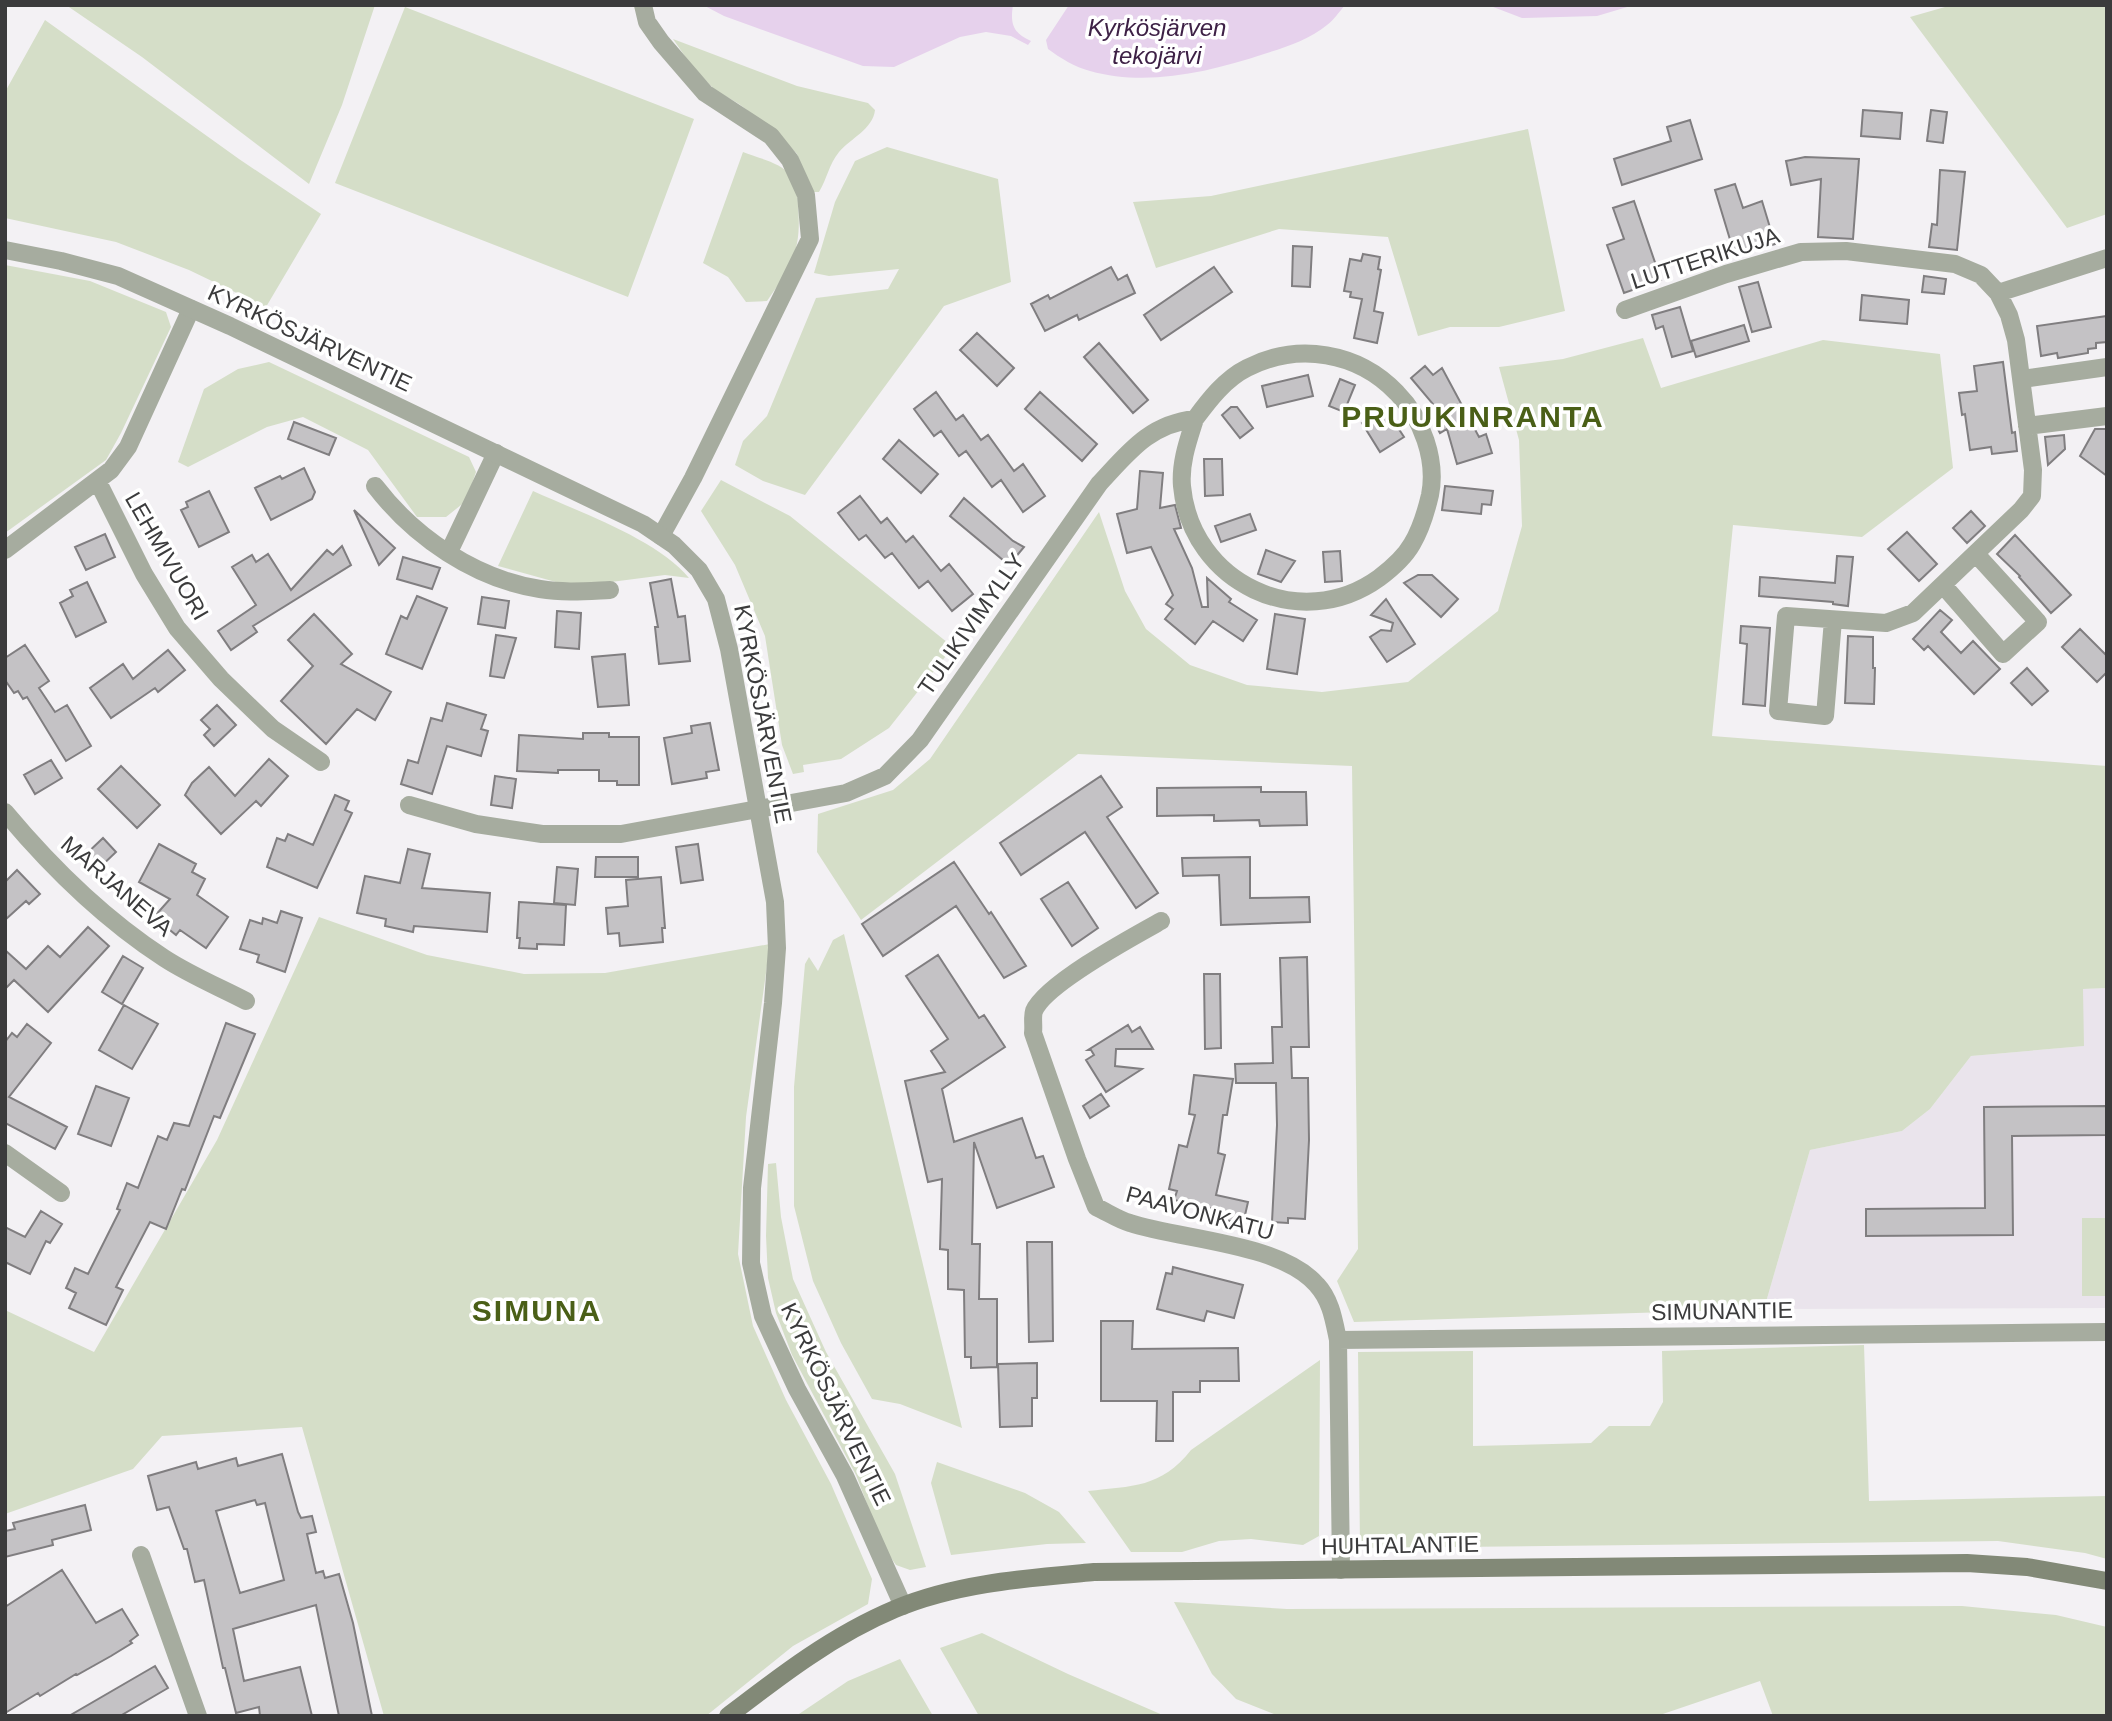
<svg xmlns="http://www.w3.org/2000/svg" width="2112" height="1721" font-family="Arial,sans-serif">
<style>
.built{fill:#eae4ec}
.green{fill:#d5dec8}
.water{fill:#e6d1ec}
.building{fill:#c4c2c5;stroke:#807e80;stroke-width:2;fill-rule:evenodd}
.lines{fill:none;stroke-linecap:round;stroke-linejoin:round}
.minor{stroke:#a6ac9f;stroke-width:18}
.tertiary{stroke:#a6ac9f;stroke-width:18}
.secondary{stroke:#828977;stroke-width:18}
.labels{text-anchor:middle;dominant-baseline:central;stroke-width:7;stroke-linejoin:round;paint-order:stroke}
.street-label{font-size:23px;fill:#3b3b3c;stroke:#fff}
.water-label{font-size:24px;font-style:italic;fill:#3e2146;stroke:#fff}
.district-label{font-size:30px;font-weight:bold;letter-spacing:2px;fill:#4a5f17;stroke:#fff}
</style>
<rect width="100%" height="100%" fill="#f3f1f4"/>
<path class="built" d="M2107 988V1308L1764 1309 1810 1150 1902 1131 1930 1109 1971 1056 2083 1046V989Z"/>
<path class="green" d="M66 5H375L342 105 309 184 142 57Z
M1952 5H2107V214L2067 228 1910 17Z
M405 7 694 119 628 297 335 183Z
M45 20 239 159 321 214 266 307 189 270 116 242 5 218V92Z
M673 39 797 86 868 103 875 110C873 129 851 138 839 152 829 164 827 179 819 192H814L807 181 797 154 776 132 739 104 715 90 691 65Z
M1528 129 1565 311 1499 327H1450L1418 336 1388 237 1279 229 1156 268 1133 202 1211 196Z
M887 147 998 179 1011 282 944 306 805 495 763 481 735 465 743 441 767 416 816 298 888 289 899 269 829 276 814 273 835 202 855 161Z
M743 152C757 158 781 162 791 176 797 184 798 197 798 207 802 250 791 267 767 301L746 302 728 277 703 263Z
M5 265 90 281 166 312 171 327 121 433 106 460 5 533Z
M1643 338 1661 388 1823 340 1940 354 1953 468 1862 537 1733 525 1712 736 2107 766V988L2083 989 2084 1046 1971 1056 1930 1109 1902 1131 1810 1150 1764 1309 1354 1322 1337 1281 1358 1249 1352 766 1078 754 861 920 817 852 818 814 893 790 930 759 1099 512 1125 591 1146 629 1190 665 1247 685 1322 692 1408 682 1498 611 1522 526 1519 440 1499 367 1563 359Z
M269 362 469 457 476 472 466 501 446 517H417L368 450 303 417 267 427 188 467 178 462 204 389 238 369Z
M721 480 790 516 953 647 889 728 841 759 803 765 804 772 793 774 782 745 765 636 735 565 701 511Z
M533 491C579 512 657 539 689 578L665 575 611 582 563 584 498 566Z
M319 917 427 955 524 974 605 973 770 944 746 1117 738 1254 753 1326 786 1400 831 1484 872 1579 868 1604 793 1646 706 1716H384L302 1427 162 1436 133 1469 5 1514V1310L94 1352 217 1140Z
M844 934 962 1428 900 1404 872 1399 841 1343 813 1281 794 1206V1087L805 964 809 957 818 971 833 940Z
M776 1163 781 1217 793 1279 826 1352 895 1474 926 1567 910 1570 896 1565 884 1548 856 1475 792 1355 776 1313 768 1278 766 1236 768 1164Z
M2082 1218H2107V1296H2082Z
M1864 1345 1869 1501 2107 1496V1559L2085 1553 1998 1541 1360 1548 1358 1352 1473 1351V1446L1591 1443 1609 1426H1650L1663 1402 1662 1351Z
M1320 1360 1319 1536 1303 1545 1251 1539 1219 1541 1182 1552H1131L1088 1491C1132 1486 1161 1488 1191 1450Z
M937 1462 1025 1493 1059 1512 1086 1543 1047 1544 951 1555 931 1483Z
M1174 1602 1287 1609 1962 1606 2056 1615 2107 1627V1716H1773L1760 1681 1657 1716H1279L1236 1699 1212 1674Z
M982 1633 1068 1674 1165 1716H979L940 1648Z
M900 1659 933 1716H796L848 1681Z"/>
<path class="water" d="M703 5H1013C1010 24 1013 33 1031 41L1028 45 1011 36 986 32 960 37 894 67 863 66 724 16Z
M1069 5H1345C1339 12 1334 20 1327 25 1309 40 1286 47 1264 54 1209 72 1147 87 1090 71 1075 67 1060 58 1048 49L1046 40Z
M1488 5H1634L1597 16 1522 18Z"/>
<path class="building" d="M1863 110 1902 113 1900 139 1861 136Z
M1931 110 1947 112 1943 143 1927 141Z
M1690 120 1702 159 1622 185 1614 159 1671 141 1667 127Z
M1805 157 1859 159 1853 239 1818 237 1821 179 1791 185 1786 161Z
M1940 170 1965 172 1957 250 1929 247 1932 224 1937 225Z
M1735 184 1743 208 1762 201 1775 244 1735 256 1715 190Z
M1634 201 1661 280 1624 293 1607 245 1624 239 1613 208Z
M1293 246 1312 247 1310 287 1292 286Z
M1363 254 1380 257 1378 269 1381 270 1374 311 1383 313 1377 343 1354 338 1362 299 1350 297 1351 292 1344 291 1350 259 1361 261Z
M1111 267 1118 280 1127 275 1135 293 1079 320 1077 315 1045 331 1031 304 1048 295 1050 299Z
M1214 267 1232 292 1161 340 1144 315Z
M1924 276 1946 279 1944 294 1922 292Z
M1758 282 1771 327 1752 332 1739 287Z
M1862 295 1909 300 1907 324 1860 320Z
M1680 307 1693 351 1672 357 1663 326 1656 329 1652 315Z
M2107 316V342L2096 343V348L2088 349V353L2058 358 2057 353 2041 356 2037 326Z
M1744 325 1749 341 1696 357 1691 341Z
M977 333 1014 368 997 386 960 350Z
M1099 343 1148 400 1133 413 1084 357Z
M2003 362 2012 433 2015 432 2017 451 1992 454 1991 447 1970 450 1965 414 1962 415 1959 393 1977 391 1974 366Z
M1425 366 1433 375 1442 368 1479 437 1486 434 1492 453 1457 464 1447 429 1440 433 1426 407 1433 404 1411 378Z
M1308 375 1313 396 1267 407 1262 386Z
M1340 379 1355 385 1344 412 1329 406Z
M936 392 956 420 963 415 981 440 988 435 1014 471 1023 464 1045 496 1023 512 1001 480 992 487 966 451 959 456 941 431 934 436 914 409Z
M1040 392 1097 444 1082 461 1025 409Z
M1231 407H1237L1253 428 1240 438 1222 415Z
M1385 408 1404 437 1380 452 1362 423Z
M294 422 336 438 329 455 288 439Z
M2095 429H2107V476L2080 456Z
M2064 435 2065 449 2048 465 2045 437Z
M899 440 938 474 921 493 883 459Z
M1204 459H1222L1223 495 1205 496Z
M304 468 315 492 312 499 271 520 255 488 280 476 282 479Z
M1140 471 1163 473 1160 508 1175 505 1181 528 1174 529 1192 568 1202 607H1208L1207 578 1231 599 1229 602 1257 620 1243 641 1213 621 1195 644 1165 619 1173 609 1166 604 1173 595 1151 547 1127 553 1117 514 1137 509Z
M1445 486 1493 491 1491 505 1482 504 1481 514 1442 510Z
M209 491 229 532 199 547 181 510 188 507 186 502Z
M860 496 881 523 887 518 906 542 913 536 941 571 949 564 973 594 952 611 928 581 919 588 892 553 885 558 866 535 859 540 838 513Z
M964 498 1013 541 1024 547 1009 565 950 516Z
M354 510 395 548 379 565Z
M1971 511 1985 526 1967 543 1953 528Z
M1250 514 1256 530 1221 542 1215 526Z
M1907 532 1937 564 1919 581 1888 549Z
M105 534 115 557 86 570 75 547Z
M2015 535 2071 595 2051 613 2019 577 2020 576 1997 554Z
M342 546 351 565 253 626 257 632 231 650 218 631 256 605 232 567 252 555 256 562 268 554 291 590 327 550 333 555Z
M1266 550 1295 561 1281 582 1258 574Z
M1340 551 1342 581 1325 582 1323 552Z
M1837 556 1853 557 1848 606 1833 604V602L1759 596 1760 577 1835 583Z
M403 557 440 568 432 589 397 579Z
M1418 575H1432L1458 599 1441 617 1404 583Z
M671 579 678 617 685 616 690 661 659 664 655 627H658L650 583Z
M87 582 106 622 76 637 60 603 73 596 70 590Z
M417 596 447 608 422 669 386 654 401 616 407 619Z
M482 597 509 601 505 628 478 624Z
M1386 599 1415 644 1387 662 1370 637 1381 630 1391 631 1393 623 1371 615Z
M1940 610 1952 620 1941 632 1961 653 1973 641 2000 669 1974 694 1928 646 1924 650 1913 639Z
M557 611 581 613 579 649 555 647Z
M314 614 352 654 341 664 391 692 375 720 357 709 326 744 281 701 313 666 288 640Z
M1275 614 1305 619 1297 674 1267 669Z
M1741 626 1770 628 1765 706 1743 704 1747 644 1740 643Z
M2080 629 2107 656V672L2097 682 2062 647Z
M496 635 516 638 504 678 490 676Z
M1848 636 1873 637V668H1875L1874 704 1845 703Z
M25 645 49 681 39 688 55 712 67 705 91 746 66 761 27 697 23 699 18 691 14 693 5 680V658Z
M168 650 185 670 158 692 155 688 111 718 90 688 123 664 133 679Z
M625 654 629 705 598 707 592 657Z
M2027 668 2048 691 2032 705 2011 683Z
M447 703 486 715 481 729 488 731 481 756 447 746 432 794 401 784 408 760 418 763 431 718 442 721Z
M217 705 236 725 214 746 204 735 210 729 201 720Z
M710 723 719 770 706 772 707 778 672 784 664 738 692 733 691 726Z
M583 733H609V737H639V785H617V781H599V770H558V773L517 771 519 735 583 739Z
M269 759 288 776 261 806 256 801 221 834 185 795 192 783 209 767 235 796Z
M51 760 62 778 35 794 24 775Z
M121 766 160 805 137 828 98 789Z
M495 776 516 779 512 808 491 805Z
M1101 776 1122 807 1107 817 1158 893 1136 908 1085 832 1021 875 1000 843Z
M1261 787V792H1306L1307 825 1260 826 1259 820 1214 821V815L1157 816V788Z
M335 795 349 801 345 810 352 813 317 888 267 867 277 838 285 841 288 834 313 845Z
M103 838 116 852 96 871 83 857Z
M159 844 196 864 192 872 205 879 197 895 228 917 206 948 180 930 176 935 154 917 170 899 139 882Z
M698 844 703 880 681 883 676 847Z
M408 849 430 854 422 888 490 893 487 932 414 926 413 932 385 926 386 919 357 913 365 876 400 883Z
M596 857H638V877H595Z
M1250 857V898L1309 897 1310 922 1221 925 1219 875 1183 876 1182 858Z
M954 862 989 914 991 912 1026 966 1004 978 956 906 883 956 862 924Z
M557 867 578 869 575 905 554 903Z
M17 870 40 894 29 904 26 901 5 920V882Z
M661 877 665 928H662L663 942 620 946 619 933 608 934 606 908 628 906 626 880Z
M1068 882 1098 928 1072 946 1041 899Z
M519 902 566 905 564 945 537 944V949L519 948 520 938H517Z
M281 911 302 918 285 972 257 962 259 955 240 949 250 920 262 924 263 918 277 923Z
M88 927 109 946 48 1012 14 980 5 989V950L26 969 48 946 60 957Z
M938 955 979 1018 984 1015 1005 1047 942 1089 954 1142 1022 1118 1036 1158 1043 1156 1054 1187 997 1208 974 1142 972 1244H980L979 1299H997V1367L971 1368V1357H965L964 1290 948 1289V1250L940 1249 942 1179 928 1182 905 1081 945 1072 931 1051 948 1039 906 976Z
M123 956 143 968 122 1004 102 992Z
M1307 957 1309 1047H1291L1292 1078H1308L1309 1140 1305 1219 1288 1218V1223L1272 1222 1277 1125 1276 1083H1236L1235 1064 1273 1063 1272 1027H1282L1280 958Z
M1204 974H1220L1221 1048 1205 1049Z
M124 1005 158 1024 132 1069 99 1050Z
M226 1023 255 1034 220 1118 214 1116 185 1190 182 1189 166 1229 150 1222 116 1287 123 1290 106 1325 69 1308 76 1293 66 1288 75 1268 88 1274 120 1210 117 1209 127 1183 138 1188 158 1136 167 1140 174 1123 189 1126Z
M27 1024 51 1043 9 1097 67 1127 55 1149 5 1123V1042L12 1033 17 1037Z
M1128 1025 1132 1032 1140 1027 1153 1049H1116L1115 1066 1142 1069 1106 1092 1086 1060 1094 1055 1091 1050H1088Z
M1194 1075 1233 1079 1227 1115H1223L1218 1153 1225 1155 1216 1195 1248 1202 1243 1224 1216 1218 1218 1210 1174 1200 1177 1191 1169 1189 1179 1145 1187 1147 1195 1115 1189 1114Z
M96 1086 129 1098 111 1146 78 1134Z
M1101 1094 1109 1106 1090 1118 1083 1106Z
M2107 1106V1135L2012 1136 2013 1235 1866 1236V1209L1985 1208 1984 1107Z
M41 1211 62 1224 50 1243 46 1241 30 1274 5 1262V1227L25 1237Z
M1027 1242H1052L1053 1341 1029 1342Z
M1173 1267 1243 1285 1234 1318 1207 1311 1204 1321 1157 1309 1166 1273 1172 1274Z
M1101 1321H1133L1132 1349 1238 1348 1239 1381H1200V1392H1173V1441H1156L1157 1401H1101Z
M1037 1363V1398H1032V1426L1000 1427 998 1364Z
M282 1454 298 1512 301 1518 312 1516 316 1532 307 1534 316 1573 323 1571 325 1578 339 1574 353 1623 372 1716H339L316 1605 233 1629 244 1681 300 1667 312 1716H260L259 1707 236 1713 225 1668H223L204 1580 195 1582 187 1549H184L169 1507 157 1510 148 1476 196 1462 198 1469 236 1458 238 1466ZM255 1500 257 1505 265 1503 284 1580 240 1593 216 1511Z
M85 1505 91 1530 52 1540 53 1545 5 1557V1531L15 1529 13 1523Z
M62 1570 96 1623 122 1609 138 1635 130 1641 132 1643 111 1656 77 1675 76 1674 40 1696 38 1693 5 1713V1607Z
M155 1666 168 1688 120 1716H69Z"/>
<g class="lines">
<path class="minor" d="M643 5 647 22 661 42 705 93 771 136 790 160 806 195 810 239 693 478 661 536
M1998 293 2107 258
M1625 310 1726 274 1801 252 1846 251 1955 264 1981 275 1998 293 2009 315 2016 340 2033 470 2032 496 2021 510 1913 613 1886 623 1786 616 1778 711 1825 716 1833 620
M2022 379 2107 367
M2027 426 2107 416
M98 482 144 574 177 628 221 679 273 729 321 762
M375 486C414 537 475 579 540 589 564 593 587 591 610 590
M5 550 111 470 128 447 191 309
M449 552 496 453
M1943 585 2003 654 2038 622 1976 554
M409 805 476 824 542 834H621L846 793 885 776 920 740 1099 484C1128 453 1149 424 1195 419 1209 400 1225 379 1247 368 1298 342 1358 352 1397 393 1422 418 1437 460 1430 495 1426 512 1421 529 1412 544 1404 558 1391 569 1379 578 1300 635 1191 583 1182 486 1180 463 1188 441 1195 419
M5 812C51 867 104 919 164 958 190 975 219 987 246 1001
M1161 921C1134 936 1045 984 1034 1011 1032 1017 1034 1026 1033 1033L1077 1159 1096 1207C1107 1212 1119 1220 1130 1223 1182 1240 1281 1243 1317 1285 1331 1300 1334 1321 1338 1340L1341 1570
M5 1153 61 1193
M1338 1340 2107 1332
M141 1555 198 1716"/>
<path class="tertiary" d="M5 250 61 261 118 276 230 326 643 524 674 545 699 570 716 599 729 649 775 902 777 948 773 1003 752 1188 751 1263 763 1316 797 1389 845 1476 903 1606"/>
<path class="secondary" d="M728 1716C780 1676 833 1635 895 1609 956 1583 1028 1578 1094 1572L1967 1563 2027 1567 2107 1581"/>
</g>
<g class="labels">
<g class="street-label">
<text transform="translate(1705 258) rotate(-18)">LUTTERIKUJA</text>
<text transform="translate(310 338) rotate(25)">KYRKÖSJÄRVENTIE</text>
<text transform="translate(167 556) rotate(60)">LEHMIVUORI</text>
<text transform="translate(971 624) rotate(-55)">TULIKIVIMYLLY</text>
<text transform="translate(763 714) rotate(79)">KYRKÖSJÄRVENTIE</text>
<text transform="translate(117 886) rotate(41)">MARJANEVA</text>
<text transform="translate(1200 1213) rotate(15)">PAAVONKATU</text>
<text transform="translate(1722 1311) rotate(-1)">SIMUNANTIE</text>
<text transform="translate(836 1404) rotate(64)">KYRKÖSJÄRVENTIE</text>
<text transform="translate(1400 1545) rotate(-1)">HUHTALANTIE</text>
</g>
<g class="water-label">
<text x="1157" y="27">Kyrkösjärven<tspan x="1157" dy="28">tekojärvi</tspan></text>
</g>
<g class="district-label">
<text x="1473" y="416">PRUUKINRANTA</text>
<text x="537" y="1310">SIMUNA</text>
</g>
</g>
<rect width="2112" height="1721" fill="none" stroke="#3b3b3c" stroke-width="14"/>
</svg>
